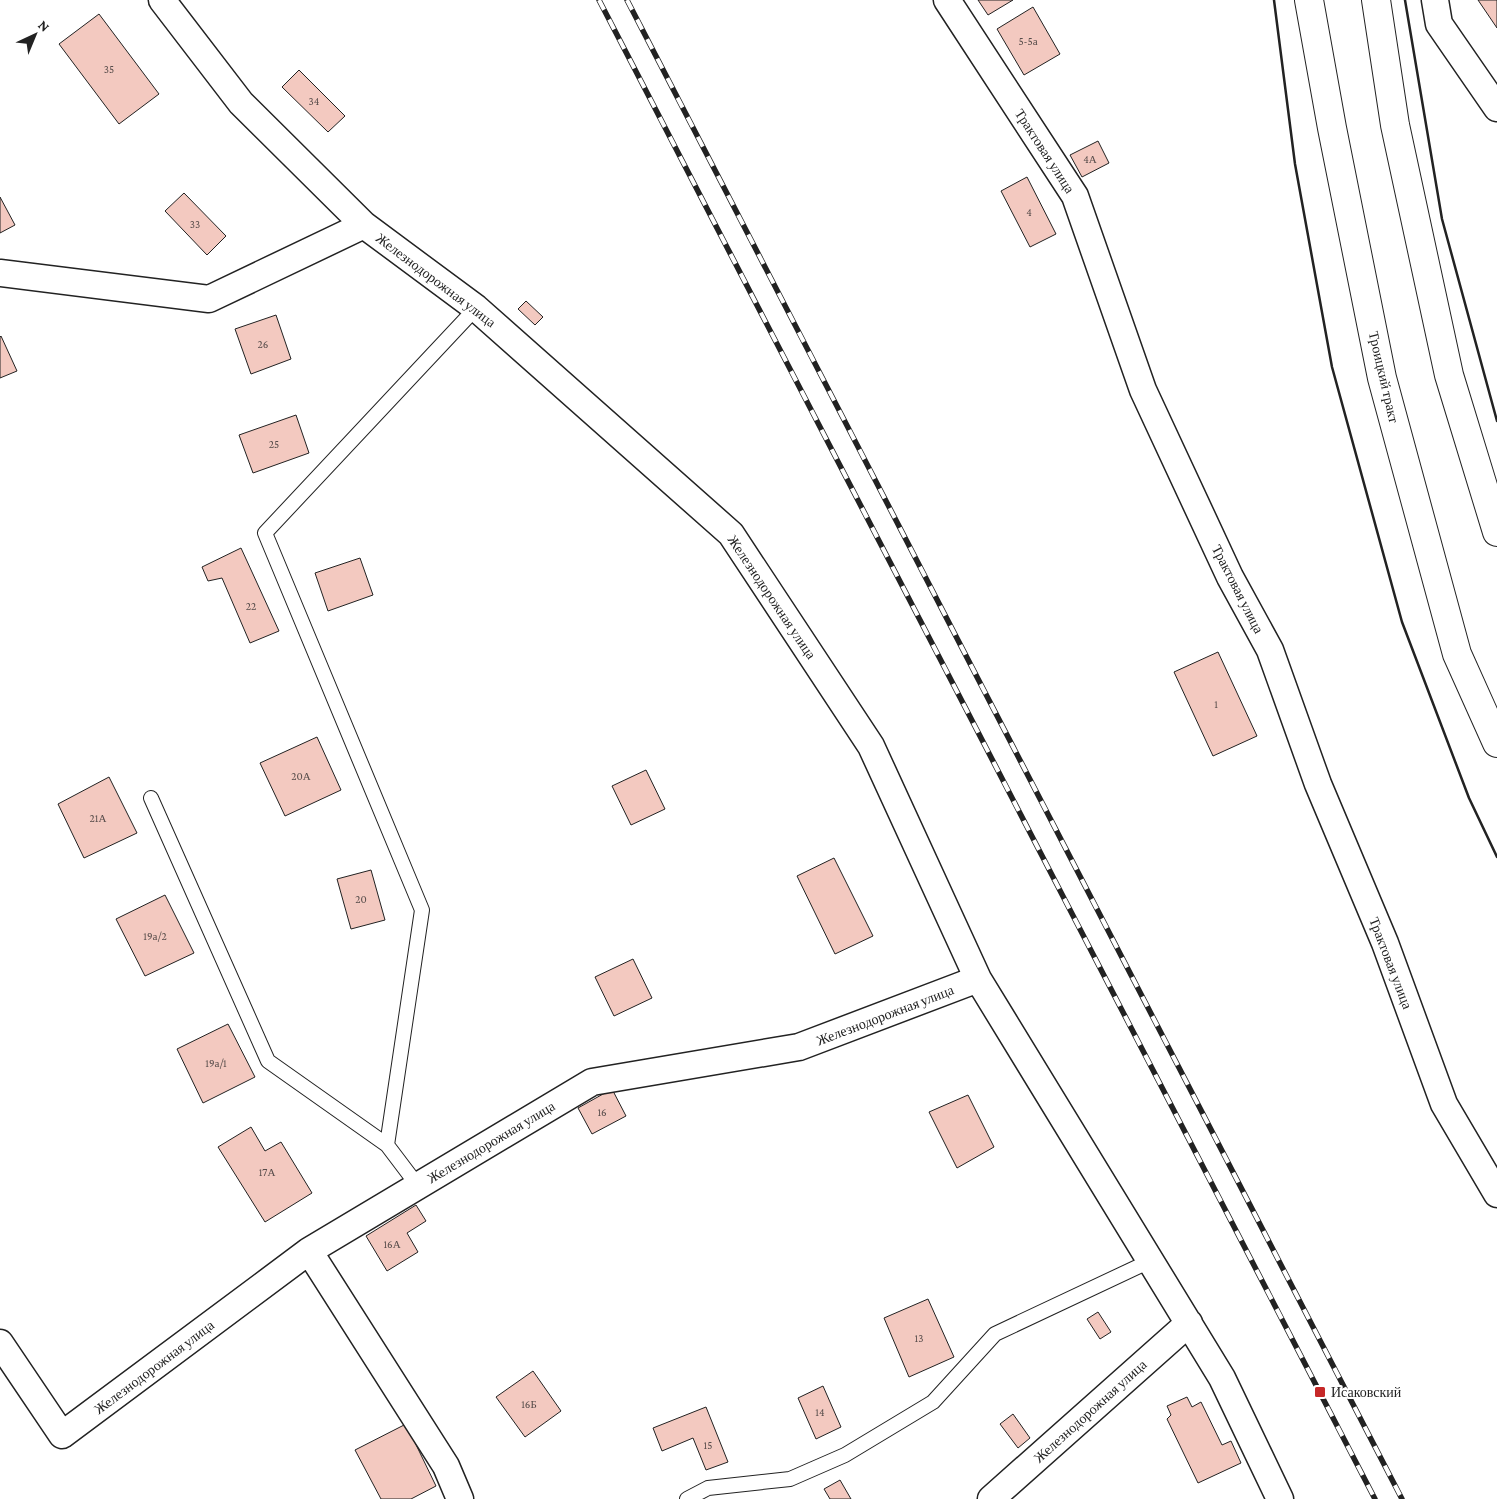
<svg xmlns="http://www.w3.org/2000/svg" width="1497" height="1499" font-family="'Crimson Pro',serif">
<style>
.building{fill:#f3c9c0;stroke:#222}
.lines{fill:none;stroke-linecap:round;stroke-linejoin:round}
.lane-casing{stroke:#222;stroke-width:16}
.street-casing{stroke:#222;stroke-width:29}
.primary-casing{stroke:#222;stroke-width:30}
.lane{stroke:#fff;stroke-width:14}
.street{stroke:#fff;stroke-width:26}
.primary{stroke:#fff;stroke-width:28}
.rail-casing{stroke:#222;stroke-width:5.5}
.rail{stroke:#fff;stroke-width:4;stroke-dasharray:11;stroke-linecap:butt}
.wall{stroke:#222;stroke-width:2.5}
.poi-dot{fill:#c62828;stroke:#fff;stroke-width:2}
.labels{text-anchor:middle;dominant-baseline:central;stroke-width:4;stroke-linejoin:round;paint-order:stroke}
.number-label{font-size:11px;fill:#564c4a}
.street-label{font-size:14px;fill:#222;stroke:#fff}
.poi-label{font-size:14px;fill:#222;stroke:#fff;text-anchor:start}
</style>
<rect width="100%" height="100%" fill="#fff"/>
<path class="building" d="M978 0H1013L988 15Z
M1478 0H1497V28Z
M1033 7 1060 54 1024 75 997 29Z
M99 14 159 94 119 124 59 44Z
M299 70 345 116 328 132 282 87Z
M1098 141 1109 163 1082 177 1070 155Z
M1027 177 1056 234 1030 247 1001 191Z
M184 193 226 236 207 255 165 211Z
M0 197 15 225 0 233Z
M526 301 543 317 535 325 518 309Z
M276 315 291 359 251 374 235 329Z
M1 336 17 371 0 378V337Z
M296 415 309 453 253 473 239 435Z
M241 548 279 631 250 643 222 578 208 581 202 567Z
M360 558 373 595 328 611 315 573Z
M1218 652 1257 736 1213 756 1174 672Z
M317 737 341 790 285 816 260 763Z
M646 770 665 809 631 825 612 786Z
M109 777 137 833 84 858 58 804Z
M834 858 873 936 835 954 797 876Z
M371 870 385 920 351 929 337 879Z
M165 895 194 953 145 976 116 919Z
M633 959 652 998 614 1016 595 977Z
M228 1024 255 1077 203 1103 177 1049Z
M612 1089 626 1116 592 1134 578 1108Z
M968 1095 994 1147 957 1168 929 1112Z
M251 1127 265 1151 281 1142 312 1193 265 1222 218 1147Z
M416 1205 426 1221 407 1233 418 1252 387 1271 366 1236Z
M928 1299 954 1357 909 1377 884 1318Z
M1098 1312 1111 1332 1100 1339 1087 1319Z
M533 1371 561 1411 525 1437 496 1397Z
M823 1386 841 1427 816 1439 798 1398Z
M1187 1397 1192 1407 1201 1402 1222 1445 1231 1441 1241 1463 1198 1483 1167 1419 1171 1415 1167 1406Z
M706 1407 728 1462 706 1470 693 1438 662 1451 653 1428Z
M1013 1414 1030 1438 1018 1448 1000 1424Z
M406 1424 436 1486 411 1499H381L355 1450Z
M840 1480 851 1499H830L824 1489Z"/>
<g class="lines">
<defs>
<path id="lane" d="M151 798 268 1061 387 1145 418 1186
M387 1145 422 910 265 533 476 308
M687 1499 708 1488 790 1479 845 1455 933 1402 995 1334 1150 1261"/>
<path id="street" d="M162 0 241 103 364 225 476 308 731 534 871 746 978 979 1222 1378 1280 1499
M947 0 1075 196 1143 390 1230 577 1270 650 1318 784 1385 943 1444 1104 1497 1194
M1435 0 1439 24 1497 108
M0 273 209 299 364 225
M309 1251 446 1466 460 1499
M0 1343 62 1435 309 1251 592 1082 799 1047 978 979
M991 1499 1189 1323"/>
<path id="primary" d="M1309 0 1332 128 1382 378 1457 654 1497 743
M1376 0 1395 125 1449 375 1497 532"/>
</defs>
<use href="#lane" class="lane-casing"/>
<use href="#street" class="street-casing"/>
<use href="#primary" class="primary-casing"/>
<use href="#lane" class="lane"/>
<use href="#street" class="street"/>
<use href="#primary" class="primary"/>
<defs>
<path id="rail" d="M599 0 1375 1499
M627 0 1402 1499"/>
</defs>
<use href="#rail" class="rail-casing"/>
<use href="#rail" class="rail"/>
<path class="wall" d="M1274 0 1295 164 1332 367 1402 622 1469 798 1497 857
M1405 0 1442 219 1497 421"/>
</g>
<rect class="poi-dot" x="1314" y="1386" width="12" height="12" rx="2.5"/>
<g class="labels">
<g class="number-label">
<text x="1028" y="41">5-5а</text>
<text x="109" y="69">35</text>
<text x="314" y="101">34</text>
<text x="1090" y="159">4А</text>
<text x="1029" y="212">4</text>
<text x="195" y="224">33</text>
<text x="263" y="344">26</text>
<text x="274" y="444">25</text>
<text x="251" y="606">22</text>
<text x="1216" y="704">1</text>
<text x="301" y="776">20А</text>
<text x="98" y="818">21А</text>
<text x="361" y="899">20</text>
<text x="155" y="936">19а/2</text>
<text x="216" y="1063">19а/1</text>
<text x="602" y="1112">16</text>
<text x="267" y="1172">17А</text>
<text x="392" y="1244">16А</text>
<text x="919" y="1338">13</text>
<text x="529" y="1404">16Б</text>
<text x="820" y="1412">14</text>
<text x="708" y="1445">15</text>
</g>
<g class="street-label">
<text transform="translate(1045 151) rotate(57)">Трактовая улица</text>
<text transform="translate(436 280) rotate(37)">Железнодорожная улица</text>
<text transform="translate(1384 377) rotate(77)">Троицкий тракт</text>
<text transform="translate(1238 589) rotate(63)">Трактовая улица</text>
<text transform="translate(772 597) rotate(56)">Железнодорожная улица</text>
<text transform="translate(1391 963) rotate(69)">Трактовая улица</text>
<text transform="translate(885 1015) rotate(-21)">Железнодорожная улица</text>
<text transform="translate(491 1142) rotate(-31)">Железнодорожная улица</text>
<text transform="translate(154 1367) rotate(-37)">Железнодорожная улица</text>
<text transform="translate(1090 1411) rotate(-42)">Железнодорожная улица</text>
</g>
<g class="poi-label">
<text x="1331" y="1392">Исаковский</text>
</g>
</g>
<g transform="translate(35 35) rotate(44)" stroke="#ffffff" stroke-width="4" paint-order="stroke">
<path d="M0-4L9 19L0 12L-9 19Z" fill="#222222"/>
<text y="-8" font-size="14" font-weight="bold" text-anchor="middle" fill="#222222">N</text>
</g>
</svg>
